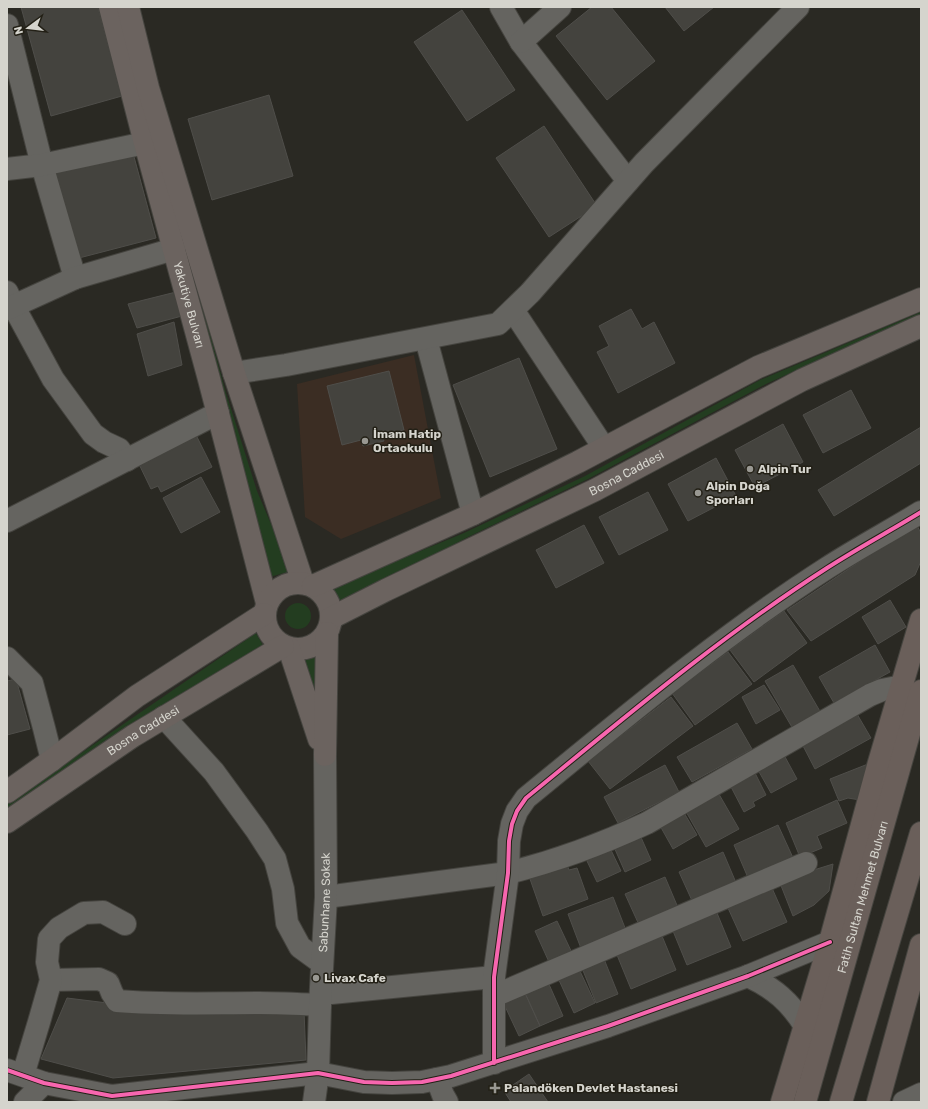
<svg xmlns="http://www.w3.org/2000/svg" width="928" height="1109" font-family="Rubik,sans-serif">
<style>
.education{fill:#3b2d23}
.green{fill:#233d20}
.building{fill:#44433e;stroke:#4f4e4a}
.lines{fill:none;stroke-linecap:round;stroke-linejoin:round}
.minor-casing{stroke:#45443f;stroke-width:24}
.major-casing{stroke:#45443f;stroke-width:24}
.highway-casing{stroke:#45443f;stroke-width:24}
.minor{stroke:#656460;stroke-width:22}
.major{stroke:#6b635f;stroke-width:22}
.highway{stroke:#6a5f5a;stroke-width:22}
.cycleway-casing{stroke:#232016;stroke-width:6}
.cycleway{stroke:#f766af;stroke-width:4}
.poi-dot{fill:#999892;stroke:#232016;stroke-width:1.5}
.labels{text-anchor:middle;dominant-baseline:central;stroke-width:3;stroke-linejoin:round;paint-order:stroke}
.street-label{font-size:12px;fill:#d5d4cd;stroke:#232016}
.poi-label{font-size:12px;font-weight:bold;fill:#d5d4cd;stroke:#232016;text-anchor:start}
</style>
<rect width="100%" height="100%" fill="#2a2923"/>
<path class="education" d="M414 355 441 498 341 539 305 517 297 384Z"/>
<path class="green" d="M122 7 226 393 257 491 291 571 270 577Z
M921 312V314L766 384 588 479 468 537 340 606 333 587 464 533 585 476 760 380Z
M285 616a13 13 0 1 1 26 0a13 13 0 1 1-26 0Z
M256 633 264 647 175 698 58 774 7 810V804Z
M319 655 318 717 301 661Z"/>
<path class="building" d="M21 7H98L122 96 51 116Z
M592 7H611L655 61 607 100 556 36Z
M665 7H714L684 31Z
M462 10 515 90 467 121 414 42Z
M269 95 293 176 212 200 188 119Z
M544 126 597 206 549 237 496 158Z
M133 153 156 238 79 258 56 173Z
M176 292 182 316 137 328 128 304Z
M631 309 642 329 654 322 675 363 618 393 597 352 609 346 599 326Z
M174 322 182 365 148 376 137 334Z
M519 358 557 449 490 477 453 385Z
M389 371 404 430 382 436 384 441 363 446 361 440 342 445 327 386Z
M851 390 871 428 823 453 803 415Z
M783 424 803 462 755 487 735 450Z
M921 427V463L834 516 818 490Z
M196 435 212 467 161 492 158 486 151 489 137 460Z
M716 458 736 496 688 521 668 484Z
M201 477 220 512 181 533 163 498Z
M648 492 668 530 619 555 599 517Z
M916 524 921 533V561L915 575 811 641 787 610Z
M584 525 604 563 556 588 536 550Z
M890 600 906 627 878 644 862 617Z
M784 611 807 643 754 682 730 650Z
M875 645 890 672 834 703 819 677Z
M728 652 752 684 695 725 672 693Z
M793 665 821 713 793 729 765 681Z
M16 679 30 729 7 735V681Z
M764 685 780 710 756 724 742 697Z
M671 697 693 726 610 789 588 761Z
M857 714 871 738 815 769 802 744Z
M737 723 752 749 692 782 677 757Z
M784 755 797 779 771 793 758 770Z
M868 764 860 800 848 798 839 801 830 779Z
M665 765 679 792 618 823 604 797Z
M755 773 766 795 753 802 755 806 744 812 730 785Z
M716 789 739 829 706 847 684 808Z
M837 800 847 823 817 836 822 848 800 857 786 823Z
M683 811 697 835 673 849 659 824Z
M778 825 794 860 749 880 734 845Z
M640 835 651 860 625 872 614 847Z
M610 848 621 871 597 882 586 859Z
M723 852 737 885 694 905 679 872Z
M833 864 829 891 814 905 793 916 780 883 801 874Z
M567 865 569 870 577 868 588 899 543 916 530 879Z
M665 877 679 910 640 927 625 894Z
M772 888 787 922 743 941 728 908Z
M613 897 627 933 582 951 568 914Z
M717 913 731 947 687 965 673 931Z
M557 921 573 955 549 962 535 931Z
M662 936 676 970 631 989 617 955Z
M604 959 618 994 596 1003 582 968Z
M579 969 595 1003 574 1013 558 978Z
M548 982 563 1016 540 1026 525 993Z
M525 993 540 1026 519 1036 503 1002Z
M67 998 180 1012 304 1011 306 1060 113 1078 41 1059Z
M529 1074 548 1102H511L504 1091Z"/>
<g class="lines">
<defs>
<g id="minor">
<path d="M501 7 521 42 628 181"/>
<path d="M7 25 42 165 75 278"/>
<path d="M521 42 560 7"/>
<path d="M7 169 42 165 145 143"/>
<path d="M7 292 14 307 53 379 93 434 104 442 119 449 127 460"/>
<path d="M7 309 75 278 174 249"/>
<path d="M513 310 604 448"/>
<path d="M426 339 473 514"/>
<path d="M234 373 286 365 498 324 530 293 644 163 798 7"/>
<path d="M7 521 218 413"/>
<path d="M7 658 32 683 44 728 52 760"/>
<path d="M164 717 214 772 257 831 275 859 283 889 287 923 300 947 322 963"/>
<path d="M326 897 508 873C556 861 602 844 647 823L870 695 882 690 902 686"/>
<path d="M748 976C774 988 790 1002 805 1026"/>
<path d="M51 980 99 979 108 983 112 993 117 1001C164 1005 211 1003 259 1003 279 1003 300 1004 320 1005"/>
<path d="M321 994 494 977"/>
<path d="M494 996 806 863"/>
<path d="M494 1063V977L508 873 509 841 512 824 517 811 526 798C624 718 721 636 827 568 858 548 890 531 921 512"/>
<path d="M7 1070 44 1083 112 1096 318 1073 364 1082 392 1083 422 1082 451 1076 608 1026 748 976 830 942"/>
<path d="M23 1075 39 1022 51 980 47 962 49 939 59 928 84 913 103 912 125 924"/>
<path d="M437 1079 443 1095 447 1102"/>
<path d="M25 1102 44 1083"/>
<path id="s1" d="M314 1102 318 1073 320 1005 326 897 325 755"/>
<path d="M904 1102 921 1094"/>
</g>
<g id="major">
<path id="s2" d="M110 7 145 143 209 379 267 603"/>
<path d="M128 7 148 88 234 373 303 583"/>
<circle cx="298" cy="616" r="33"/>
<path d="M313 586 473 514 578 462 758 367 921 299"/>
<path id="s3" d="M331 618 386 590 595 490 802 380 921 326"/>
<path d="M289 648 319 739"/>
<path d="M325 755 327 633"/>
<path d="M7 792 52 760 137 696 264 614"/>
<path id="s4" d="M7 822 133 736 283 646"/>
</g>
<g id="highway">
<path d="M782 1102 830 942 878 766 921 620"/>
<path id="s5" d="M805 1102 921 691"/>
<path d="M841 1102 921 833"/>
<path d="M878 1102 921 945"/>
</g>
</defs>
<use href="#minor" class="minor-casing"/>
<use href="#major" class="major-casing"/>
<use href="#highway" class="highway-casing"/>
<use href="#minor" class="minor"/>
<use href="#major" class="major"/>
<use href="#highway" class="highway"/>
<defs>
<path id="cycleway" d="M494 1063V977L508 873 509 841 512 824 517 811 526 798C624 718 721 636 827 568 858 548 890 531 921 512
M7 1070 44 1083 112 1096 318 1073 364 1082 392 1083 422 1082 451 1076 608 1026 748 976 830 942"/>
</defs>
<use href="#cycleway" class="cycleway-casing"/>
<use href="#cycleway" class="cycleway"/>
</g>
<g class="poi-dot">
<circle cx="365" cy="441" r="4"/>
<circle cx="750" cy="469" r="4"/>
<circle cx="698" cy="493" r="4"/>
<circle cx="316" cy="978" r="4"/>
<path d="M493 1082h4v4h4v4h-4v4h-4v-4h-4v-4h4z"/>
</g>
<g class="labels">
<g class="street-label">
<text stroke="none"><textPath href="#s2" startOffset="308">Yakutiye Bulvarı</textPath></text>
<text stroke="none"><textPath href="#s3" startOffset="329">Bosna Caddesi</textPath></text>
<text stroke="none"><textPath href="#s4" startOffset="164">Bosna Caddesi</textPath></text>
<text stroke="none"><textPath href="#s5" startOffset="213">Fatih Sultan Mehmet Bulvarı</textPath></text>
<text stroke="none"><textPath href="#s1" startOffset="200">Sabunhane Sokak</textPath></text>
</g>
<g class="poi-label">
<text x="373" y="434">İmam Hatip<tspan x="373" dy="14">Ortaokulu</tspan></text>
<text x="758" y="469">Alpin Tur</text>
<text x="706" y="486">Alpin Doğa<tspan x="706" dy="14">Sporları</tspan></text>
<text x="324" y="978">Livax Cafe</text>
<text x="504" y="1088">Palandöken Devlet Hastanesi</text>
</g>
</g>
<rect width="928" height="1109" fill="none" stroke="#d5d4cd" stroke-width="16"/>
<g transform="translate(28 28) rotate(255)" stroke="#232016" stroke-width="3" paint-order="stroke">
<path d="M0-3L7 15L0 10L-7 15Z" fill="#d5d4cd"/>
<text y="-6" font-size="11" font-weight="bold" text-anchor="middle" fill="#d5d4cd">N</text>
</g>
</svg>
